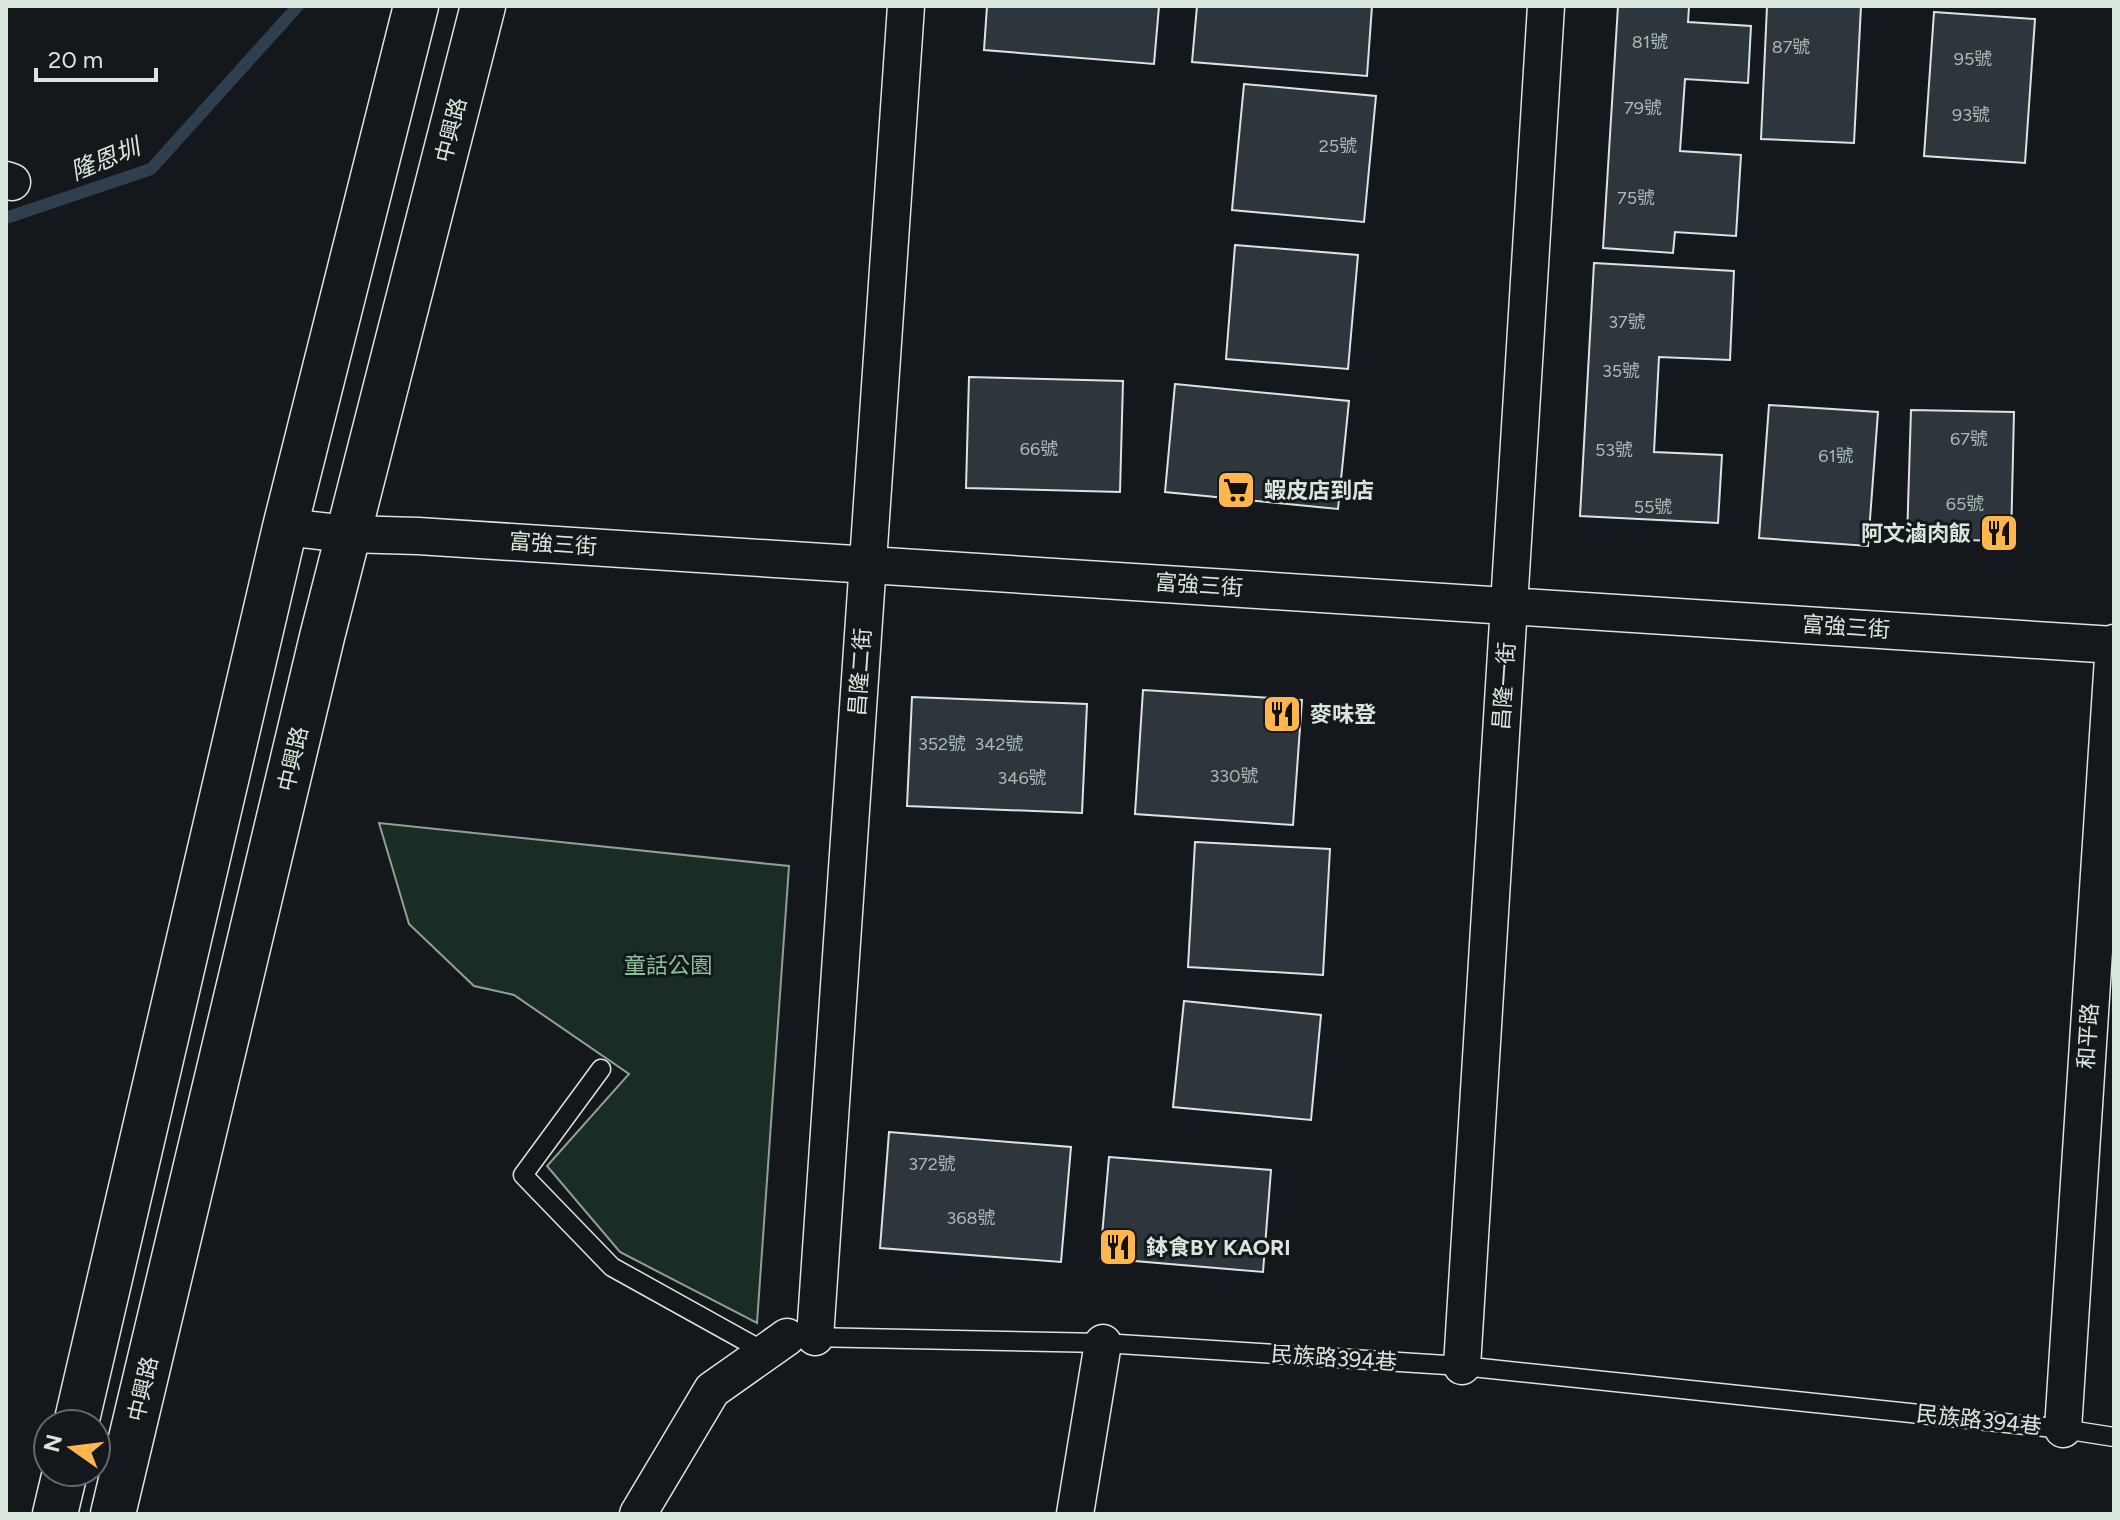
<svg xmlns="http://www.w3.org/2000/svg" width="2120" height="1520" font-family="Figtree,'Noto Sans TC',sans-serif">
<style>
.green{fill:#1a2d24;stroke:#939e99;stroke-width:2}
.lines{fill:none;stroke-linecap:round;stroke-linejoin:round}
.stream{stroke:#2f3f4d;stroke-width:12}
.building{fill:#2c363c;stroke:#d8e6dc;stroke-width:2}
.service-casing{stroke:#d8e6dc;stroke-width:21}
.minor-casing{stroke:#d8e6dc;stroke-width:39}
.tertiary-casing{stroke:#d8e6dc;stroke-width:47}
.service{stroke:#14181c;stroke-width:18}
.minor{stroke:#14181c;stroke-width:36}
.tertiary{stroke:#14181c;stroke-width:44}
.labels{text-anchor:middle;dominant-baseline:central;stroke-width:6;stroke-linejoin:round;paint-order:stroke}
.number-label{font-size:18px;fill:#adbab4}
.street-label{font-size:22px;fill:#d8e6dc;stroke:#14181c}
.poi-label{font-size:22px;font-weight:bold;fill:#d8e6dc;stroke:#14181c;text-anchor:start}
.park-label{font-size:22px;fill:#8ac095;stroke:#14181c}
.water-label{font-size:24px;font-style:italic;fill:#d8e6dc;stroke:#14181c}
</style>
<rect width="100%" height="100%" fill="#14181c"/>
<path class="green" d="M379 823 789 866 757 1323 620 1252 547 1166 629 1074 514 995 474 986 409 924Z"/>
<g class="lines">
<path class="stream" d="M6 218 151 169 298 6"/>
</g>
<path class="building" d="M987 6H1159L1154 64 984 50Z
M1197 6H1372L1367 76 1192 62Z
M1618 6 1689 7 1688 22 1751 26 1748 83 1685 79 1680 151 1741 155 1736 236 1675 232 1673 253 1603 248Z
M1767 6H1861L1854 143 1761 139Z
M1934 12 2035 19 2025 163 1924 156Z
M1244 84 1376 96 1364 222 1232 210Z
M1235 245 1358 255 1348 369 1226 359Z
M1594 263 1734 271 1730 360 1659 357 1654 452 1722 455 1718 523 1580 516Z
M969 377 1123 381 1120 492 966 488Z
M1175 384 1349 401 1338 509 1165 492Z
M1769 405 1878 412 1868 546 1759 538Z
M1911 410 2014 412 2011 541 1907 539Z
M1143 690 1302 700 1293 825 1135 814Z
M912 697 1087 704 1082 813 907 806Z
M1195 842 1330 849 1323 975 1188 967Z
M1184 1001 1321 1015 1311 1120 1173 1107Z
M889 1132 1071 1147 1061 1262 880 1248Z
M1109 1157 1271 1170 1263 1272 1100 1258Z"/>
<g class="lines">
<defs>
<path id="service" d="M601 1069 523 1175 612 1267 765 1352
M809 1337 1103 1343 1462 1366 2063 1429 2114 1437"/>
<path id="minor" d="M6 180 12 182
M285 527 347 534 418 536 2114 645
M815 1337 906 6
M1462 1366 1546 6
M2063 1429 2114 643
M638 1514 712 1390 787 1337
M1075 1514 1103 1343"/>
<path id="tertiary" d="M76 1424 285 527 416 6
M55 1514 65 1472
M113 1514 322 637 483 6"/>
</defs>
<use href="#service" class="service-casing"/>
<use href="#minor" class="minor-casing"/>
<use href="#tertiary" class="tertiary-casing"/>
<use href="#service" class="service"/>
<use href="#minor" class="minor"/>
<use href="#tertiary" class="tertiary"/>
</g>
<defs>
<symbol id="supermarket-square" viewBox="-11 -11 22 22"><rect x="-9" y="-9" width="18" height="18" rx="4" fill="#ffb74d" stroke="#14181c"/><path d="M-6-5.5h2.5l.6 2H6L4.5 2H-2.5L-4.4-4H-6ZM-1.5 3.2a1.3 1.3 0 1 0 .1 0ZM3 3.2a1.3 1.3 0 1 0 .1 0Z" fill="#111"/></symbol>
<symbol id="restaurant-square" viewBox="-11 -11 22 22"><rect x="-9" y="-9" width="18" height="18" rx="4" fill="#ffb74d" stroke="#14181c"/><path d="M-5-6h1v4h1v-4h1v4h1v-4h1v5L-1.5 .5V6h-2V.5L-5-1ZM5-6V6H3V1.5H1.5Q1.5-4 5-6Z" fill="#111"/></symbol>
</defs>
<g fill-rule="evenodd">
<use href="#supermarket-square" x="1214" y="468" width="44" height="44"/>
<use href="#restaurant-square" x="1977" y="511" width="44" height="44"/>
<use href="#restaurant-square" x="1260" y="692" width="44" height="44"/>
<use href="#restaurant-square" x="1096" y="1225" width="44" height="44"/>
</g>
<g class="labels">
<g class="number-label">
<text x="1650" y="42">81號</text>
<text x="1791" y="47">87號</text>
<text x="1973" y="59">95號</text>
<text x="1643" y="108">79號</text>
<text x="1971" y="115">93號</text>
<text x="1338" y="146">25號</text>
<text x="1636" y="198">75號</text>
<text x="1627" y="322">37號</text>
<text x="1621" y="371">35號</text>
<text x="1969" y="439">67號</text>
<text x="1039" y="449">66號</text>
<text x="1614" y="450">53號</text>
<text x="1836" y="456">61號</text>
<text x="1965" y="504">65號</text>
<text x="1653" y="507">55號</text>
<text x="942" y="744">352號</text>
<text x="999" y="744">342號</text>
<text x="1234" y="776">330號</text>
<text x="1022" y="778">346號</text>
<text x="932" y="1164">372號</text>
<text x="971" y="1218">368號</text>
</g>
<g class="street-label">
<text transform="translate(451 130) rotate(-76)">中興路</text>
<text transform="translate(553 544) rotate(4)">富強三街</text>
<text transform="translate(1199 585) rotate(4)">富強三街</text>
<text transform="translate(1846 627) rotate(4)">富強三街</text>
<text transform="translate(860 672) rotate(-86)">昌隆二街</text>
<text transform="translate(1504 686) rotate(-86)">昌隆一街</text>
<text transform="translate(293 759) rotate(-77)">中興路</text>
<text transform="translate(2088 1036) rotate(-86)">和平路</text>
<text transform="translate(1334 1358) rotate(4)">民族路394巷</text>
<text transform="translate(143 1389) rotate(-77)">中興路</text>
<text transform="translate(1979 1420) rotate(6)">民族路394巷</text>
</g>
<g class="poi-label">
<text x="1264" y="490">蝦皮店到店</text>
<text x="1971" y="533" text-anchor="end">阿文滷肉飯</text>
<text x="1310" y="714">麥味登</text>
<text x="1146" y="1247">鉢食BY KAORI</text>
</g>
<g class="park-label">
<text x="668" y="965">童話公園</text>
</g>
<g class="water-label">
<text transform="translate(105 159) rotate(-22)">隆恩圳</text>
</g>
</g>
<rect width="2120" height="1520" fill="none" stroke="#d8e6dc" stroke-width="16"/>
<g transform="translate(72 1448) rotate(284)"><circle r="38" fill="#14181c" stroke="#626a69" stroke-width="2"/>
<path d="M0-6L14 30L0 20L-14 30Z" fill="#ffb74d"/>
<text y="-12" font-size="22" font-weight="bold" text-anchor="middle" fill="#d8e6dc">N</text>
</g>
<path d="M36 68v12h120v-12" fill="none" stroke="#d8e6dc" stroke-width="4"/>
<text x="48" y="68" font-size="24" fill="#d8e6dc" stroke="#14181c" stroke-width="6" paint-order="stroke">20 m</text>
</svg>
